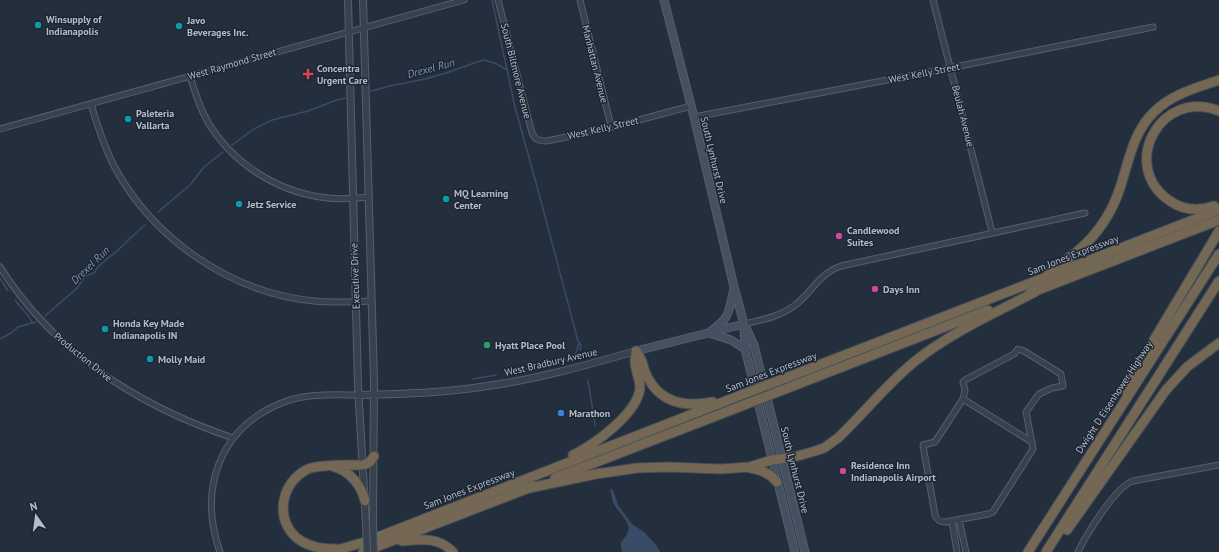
<svg xmlns="http://www.w3.org/2000/svg" width="1219" height="552" font-family="'PT Sans',sans-serif">
<style>
.water{fill:#394c67}
.lines{fill:none;stroke-linecap:round;stroke-linejoin:round}
.stream{stroke:#394c67;stroke-width:1.5}
.minor-casing{stroke:#565f6c;stroke-width:7}
.tertiary-casing{stroke:#565f6c;stroke-width:8}
.secondary-casing{stroke:#565f6c;stroke-width:9}
.motorway-casing{stroke:#434c59;stroke-width:11}
.minor{stroke:#38414e;stroke-width:5}
.tertiary{stroke:#38414e;stroke-width:6}
.secondary{stroke:#465061;stroke-width:7}
.motorway{stroke:#746855;stroke-width:9}
.tertiary-bridge-casing{stroke:#565f6c;stroke-width:8;stroke-linecap:butt}
.motorway-bridge-casing{stroke:#434c59;stroke-width:11;stroke-linecap:butt}
.tertiary-bridge{stroke:#38414e;stroke-width:6}
.motorway-bridge{stroke:#746855;stroke-width:9}
.culture-dot{fill:#0f9aa8;stroke:#1d2633;stroke-width:1.5}
.health-dot{fill:#e0444e;stroke:#1d2633;stroke-width:1.5}
.hotel-dot{fill:#d1479c;stroke:#1d2633;stroke-width:1.5}
.leisure-dot{fill:#2e9e5b;stroke:#1d2633;stroke-width:1.5}
.shop-dot{fill:#3f7fe0;stroke:#1d2633;stroke-width:1.5}
.labels{text-anchor:middle;dominant-baseline:central;stroke-width:3;stroke-linejoin:round;paint-order:stroke}
.poi-label{font-size:10px;font-weight:bold;fill:#b4bcc9;stroke:#1d2633;text-anchor:start}
.street-label{font-size:10px;fill:#b4bcc9;stroke:#1d2633}
.water-label{font-size:11px;font-style:italic;fill:#7c92b1;stroke:#1d2633}
</style>
<rect width="100%" height="100%" fill="#242f3e"/>
<path class="water" d="M610 489 613 490 618 505 632 524 644 532 656 545 660 552H622L621 548V542C639 524 620 518 613 502 612 498 611 493 610 489Z"/>
<g class="lines">
<path class="stream" d="M492 0 515 107 541 201 578 341 581 345 580 350
M371 91 390 86 425 79 446 73 483 60 495 63 507 70
M232 145 254 129 272 120 308 111 334 101 345 98
M158 212 190 185 204 167 223 152
M0 278 8 291
M15 300C20 307 29 315 32 322
M45 316C55 307 66 298 76 289 84 281 80 277 94 273 99 263 109 258 117 251 127 242 135 233 145 225
M0 339 11 333 18 327 36 322
M508 373 566 360C573 356 578 353 578 345L580 344
M473 379 496 375
M588 380 595 425"/>
<defs>
<path id="minor" d="M498 0 532 133C535 140 540 141 547 141L613 127 691 106
M580 0 610 122 613 127
M933 0 992 232
M190 76C195 93 200 109 209 124 233 163 275 190 320 197 336 200 352 199 369 197
M91 104C97 125 104 146 114 166 153 239 231 293 314 301 333 303 352 302 371 301
M694 117 950 68 1153 27
M0 129 464 0
M0 267C54 352 138 406 233 438
M744 324C761 320 779 317 794 306 812 293 818 274 841 266L1085 213
M1018 349 1024 351 1061 374 1063 386 1052 388 1039 394 1026 412 1033 449 993 512 988 514 946 522C940 522 937 520 935 515L923 445 935 442 963 399 965 390 963 382 965 380 1014 354Z
M963 399 1032 442
M959 520 966 552
M952 521 957 552
M220 552C198 489 219 427 284 402 307 393 334 395 359 395
M1078 552C1086 535 1116 486 1133 481L1219 465"/>
<path id="tertiary" d="M348 0 358 385 366 525
M363 0 374 381 373 522
M359 395C402 394 445 393 487 386 538 379 587 365 636 351"/>
<path id="secondary" d="M664 0 694 117 734 287 744 324 754 345 805 552
M734 289C731 299 731 311 724 320 720 324 714 329 709 333L731 340 745 349
M744 328 745 349 795 552
M636 351 744 324"/>
<path id="motorway" d="M1214 206C1199 211 1183 210 1170 201 1118 166 1161 87 1219 111
M1048 271C1082 253 1108 225 1120 188 1129 161 1133 132 1154 112 1172 94 1196 88 1219 80
M1030 293 1219 220
M636 351C638 355 641 358 642 362 644 368 645 374 649 380 663 404 688 407 713 402
M778 381 1219 210
M1124 390 1219 231
M780 391 988 310
M573 455C594 445 638 413 640 388 640 379 635 370 635 361 635 358 636 354 636 351
M334 467C350 471 361 485 365 501
M750 468C762 470 769 473 777 482
M555 478 744 405
M529 488 596 474 637 468 668 467 721 469 749 467 772 460 794 457 815 451 824 448 838 438C864 413 886 385 914 362 950 333 993 314 1035 292
M1067 530 1166 390 1187 367 1219 343
M402 541C421 539 439 537 453 552
M336 549C324 549 312 548 301 541 273 523 280 482 308 469 319 464 350 465 363 465L370 462 374 456
M330 552 365 542 741 395
M363 552 534 486
M1028 552 1219 254
M1046 552 1219 281"/>
</defs>
<use href="#minor" class="minor-casing"/>
<use href="#tertiary" class="tertiary-casing"/>
<use href="#secondary" class="secondary-casing"/>
<use href="#motorway" class="motorway-casing"/>
<use href="#minor" class="minor"/>
<use href="#tertiary" class="tertiary"/>
<use href="#secondary" class="secondary"/>
<use href="#motorway" class="motorway"/>
<defs>
<path id="tertiary-bridge" d="M373 522 374 552
M366 525 367 552"/>
<path id="motorway-bridge" d="M741 395 778 381
M744 405 780 391"/>
</defs>
<use href="#tertiary-bridge" class="tertiary-bridge-casing"/>
<use href="#motorway-bridge" class="motorway-bridge-casing"/>
<use href="#tertiary-bridge" class="tertiary-bridge"/>
<use href="#motorway-bridge" class="motorway-bridge"/>
</g>
<g class="culture-dot">
<circle cx="38" cy="25" r="4"/>
<circle cx="179" cy="26" r="4"/>
<circle cx="128" cy="119" r="4"/>
<circle cx="446" cy="199" r="4"/>
<circle cx="239" cy="204" r="4"/>
<circle cx="105" cy="329" r="4"/>
<circle cx="150" cy="359" r="4"/>
</g>
<path class="health-dot" d="M306 68h4v4h4v4h-4v4h-4v-4h-4v-4h4z"/>
<g class="hotel-dot">
<circle cx="839" cy="236" r="4"/>
<circle cx="875" cy="289" r="4"/>
<circle cx="843" cy="471" r="4"/>
</g>
<circle class="leisure-dot" cx="487" cy="345" r="4"/>
<circle class="shop-dot" cx="561" cy="413" r="4"/>
<g class="labels">
<g class="poi-label">
<text x="46" y="19">Winsupply of<tspan x="46" dy="12">Indianapolis</tspan></text>
<text x="187" y="20">Javo<tspan x="187" dy="12">Beverages Inc.</tspan></text>
<text x="317" y="68">Concentra<tspan x="317" dy="12">Urgent Care</tspan></text>
<text x="136" y="113">Paleteria<tspan x="136" dy="12">Vallarta</tspan></text>
<text x="454" y="193">MQ Learning<tspan x="454" dy="12">Center</tspan></text>
<text x="247" y="204">Jetz Service</text>
<text x="847" y="230">Candlewood<tspan x="847" dy="12">Suites</tspan></text>
<text x="883" y="289">Days Inn</text>
<text x="113" y="323">Honda Key Made<tspan x="113" dy="12">Indianapolis IN</tspan></text>
<text x="495" y="345">Hyatt Place Pool</text>
<text x="158" y="359">Molly Maid</text>
<text x="569" y="413">Marathon</text>
<text x="851" y="465">Residence Inn<tspan x="851" dy="12">Indianapolis Airport</tspan></text>
</g>
<g class="street-label">
<text transform="translate(232 64) rotate(-16)">West Raymond Street</text>
<text transform="translate(595 64) rotate(76)">Manhattan Avenue</text>
<text transform="translate(516 71) rotate(76)">South Biltmore Avenue</text>
<text transform="translate(924 73) rotate(-11)">West Kelly Street</text>
<text transform="translate(963 116) rotate(76)">Beulah Avenue</text>
<text transform="translate(603 128) rotate(-13)">West Kelly Street</text>
<text transform="translate(714 160) rotate(77)">South Lynhurst Drive</text>
<text transform="translate(1073 255) rotate(-21)">Sam Jones Expressway</text>
<text transform="translate(355 276) rotate(-92)">Executive Drive</text>
<text transform="translate(83 357) rotate(39)">Production Drive</text>
<text transform="translate(551 362) rotate(-13)">West Bradbury Avenue</text>
<text transform="translate(771 372) rotate(-21)">Sam Jones Expressway</text>
<text transform="translate(1114 397) rotate(-57)">Dwight D Eisenhower Highway</text>
<text transform="translate(795 470) rotate(76)">South Lynhurst Drive</text>
<text transform="translate(469 489) rotate(-21)">Sam Jones Expressway</text>
</g>
<g class="water-label">
<text transform="translate(431 68) rotate(-15)">Drexel Run</text>
<text transform="translate(90 265) rotate(-44)">Drexel Run</text>
</g>
</g>
<g transform="translate(36 516) rotate(346)" stroke="#1d2633" stroke-width="3" paint-order="stroke">
<path d="M0-3L7 15L0 10L-7 15Z" fill="#b4bcc9"/>
<text y="-6" font-size="11" font-weight="bold" text-anchor="middle" fill="#b4bcc9">N</text>
</g>
</svg>
